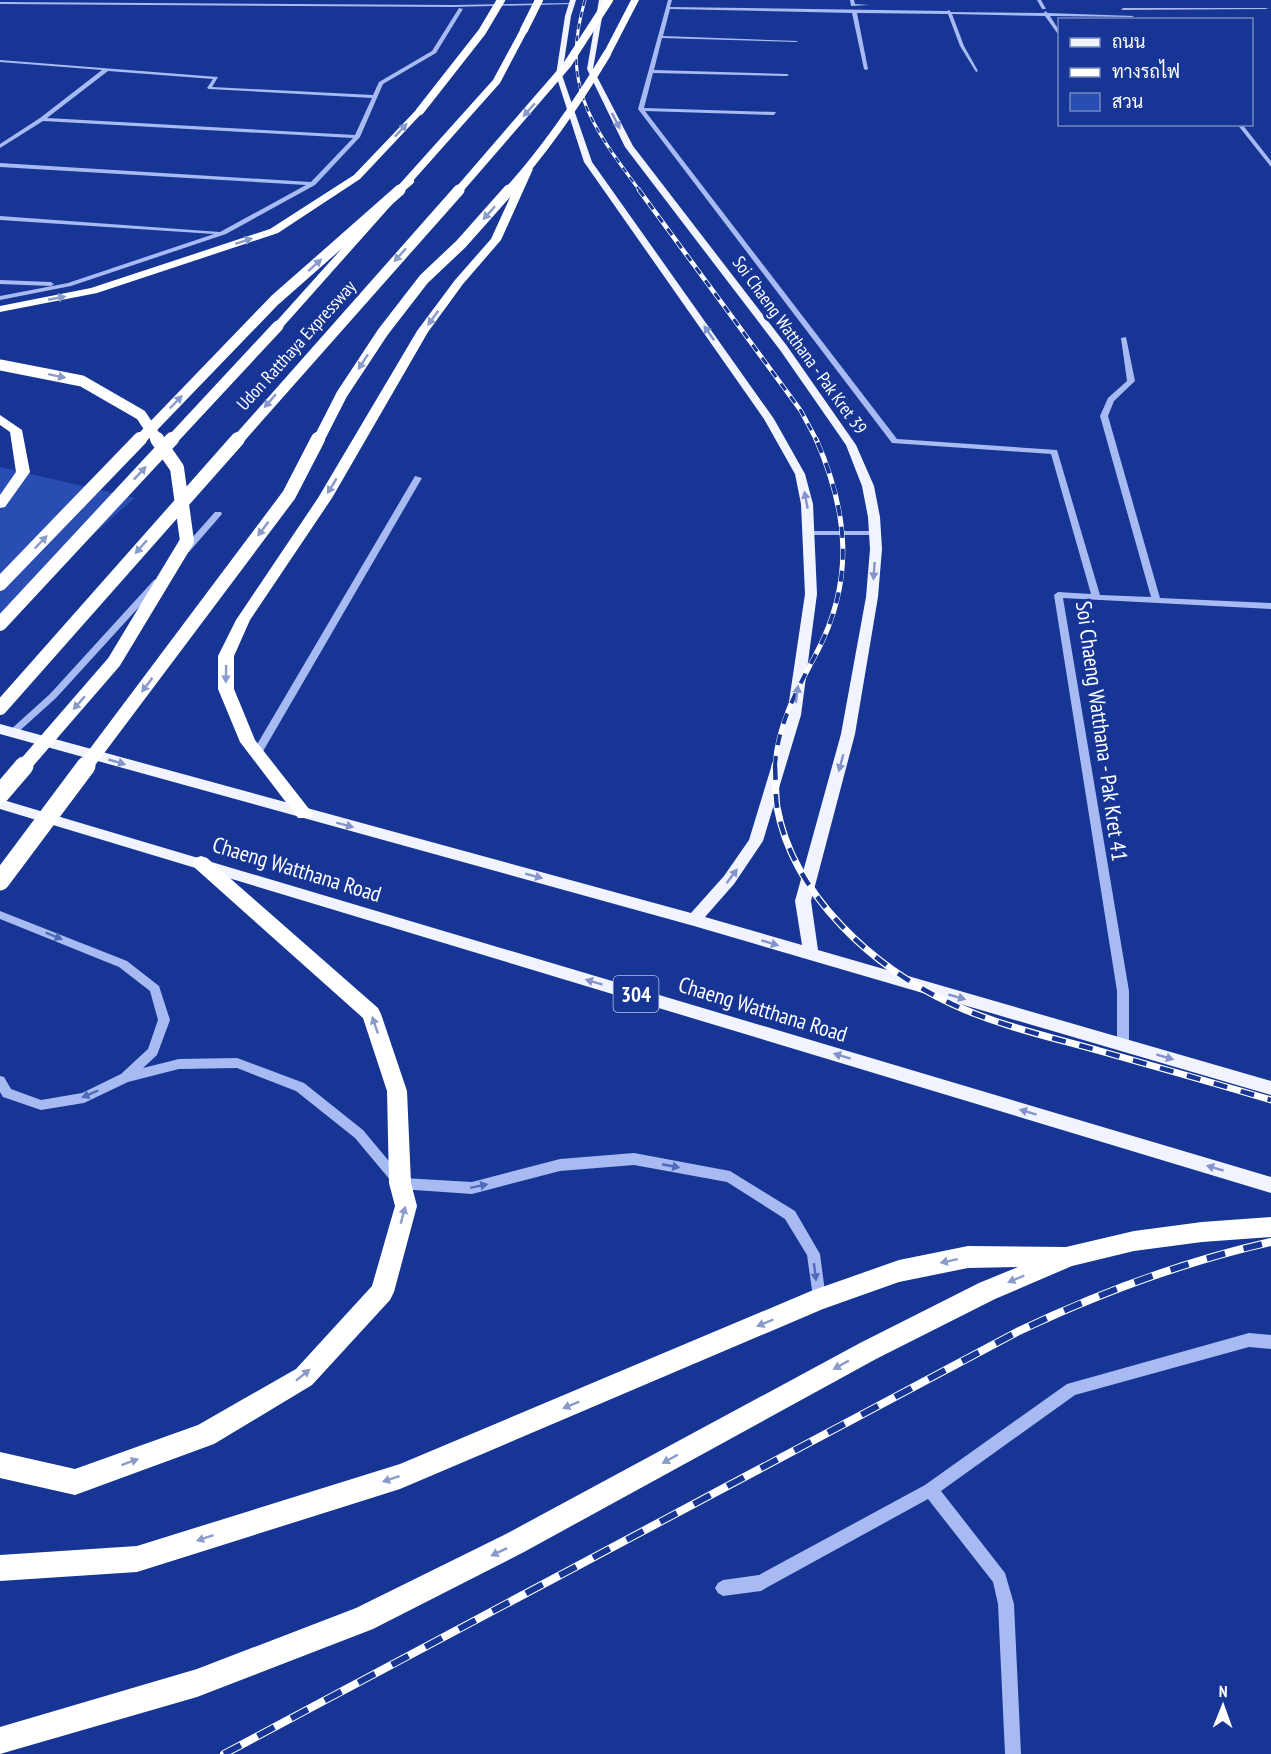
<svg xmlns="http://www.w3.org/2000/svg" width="1271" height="1754" font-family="'PT Sans Narrow',Sarabun,sans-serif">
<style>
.green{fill:#2a4db4}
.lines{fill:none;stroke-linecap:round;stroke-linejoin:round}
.minor{fill:#a7baf1;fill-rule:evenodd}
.major{fill:#f1f4ff;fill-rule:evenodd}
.highway{fill:#fff;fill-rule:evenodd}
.rail-far4-casing{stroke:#fff;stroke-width:3}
.rail-far3-casing{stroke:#fff;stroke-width:4.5}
.rail-far2-casing{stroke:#fff;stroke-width:5}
.rail-far1-casing{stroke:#fff;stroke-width:7}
.rail-casing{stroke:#fff;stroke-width:8}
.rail-far4{stroke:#163595;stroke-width:2;stroke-dasharray:6;stroke-linecap:butt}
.rail-far3{stroke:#163595;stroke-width:3;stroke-dasharray:8;stroke-linecap:butt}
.rail-far2{stroke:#163595;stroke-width:4;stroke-dasharray:11;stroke-linecap:butt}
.rail-far1{stroke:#163595;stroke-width:4.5;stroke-dasharray:14;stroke-linecap:butt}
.rail{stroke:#163595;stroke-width:6;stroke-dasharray:19;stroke-linecap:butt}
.highway-bridge-far3{stroke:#fff;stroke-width:8}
.highway-bridge-far2{stroke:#fff;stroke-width:11}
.highway-bridge-far1{stroke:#fff;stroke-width:14}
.highway-bridge{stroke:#fff;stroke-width:19}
.oneway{fill:#8a9aca}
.oneway2{fill:#8494ca}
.oneway3{fill:#506aba}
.labels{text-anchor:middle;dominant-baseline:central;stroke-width:6;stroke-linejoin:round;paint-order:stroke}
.far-street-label{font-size:18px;fill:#fff;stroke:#163595}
.shield{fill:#163595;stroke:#b9c2df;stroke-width:1.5}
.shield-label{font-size:21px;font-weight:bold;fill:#fff}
.street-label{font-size:22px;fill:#fff;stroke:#163595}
</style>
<rect width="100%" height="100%" fill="#163595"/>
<path class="green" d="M0 467 135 498 0 616Z"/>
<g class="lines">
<path class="minor" d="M668 0H672L670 7 947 11 949 10 951 12 1044 13 1045 11 1048 13 1134 16 1132 17 1050 16 1060 32V37L1045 16 952 14 964 46 978 71 976 72 960 46 948 14 857 13 868 69 866 70 864 69 852 13 670 9 663 36 798 41 796 42 662 38 654 70 787 74 789 75 787 76 653 73 644 108 776 112 774 115 645 111 897 439 1057 450 1100 595 1151 597 1100 416 1108 398 1127 381 1121 338 1126 337 1135 381 1114 401 1108 416 1160 598 1271 603V609L1063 598 1129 991V1045L1127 1048 1123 1050 1119 1048 1117 1045V991L1054 595 1058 592 1091 594 1051 454 892 443 638 109Z
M850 0H854L855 4 869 5 851 6Z
M1037 0H1041L1046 9H1042Z
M0 2 453 5 572 3 574 4 453 7 0 4Z
M459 8 463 9 436 53 383 84 360 137 315 185 226 234 71 286 0 300V296L68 283 214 234 0 220V216L220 232 306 185 0 167V163L311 182 353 138 43 121 0 148V144L40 118 102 70 0 62V60L218 77 212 87 373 95 379 82 432 51ZM108 71 213 79 207 88 209 89 372 98 355 135 47 118Z
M1123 8H1266L1268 9 1121 10Z
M1237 124H1242L1271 161V167Z
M0 280 51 282 54 284 51 286 0 284Z
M415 476 422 478 262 753 260 755H254L252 753Z
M215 512H221L222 514 189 552H183V548Z
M806 531H875L879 533 875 535H806Z
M157 579 161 582 160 584 56 698 15 735H9L7 733 9 731 50 694 154 580Z
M0 911 127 961 159 986 170 1020 157 1055 143 1068 179 1059 237 1058 304 1083 363 1130 403 1178 472 1182 560 1159 634 1153 730 1171 795 1211 820 1254 826 1299 824 1304 819 1305 814 1304 807 1255 785 1219 727 1182 634 1165 560 1171 472 1194 400 1189 396 1187 355 1138 296 1091 237 1068 179 1069 128 1082 84 1103 41 1110 3 1097 0 1092V1076L4 1077 11 1089 41 1100 82 1093 121 1074 148 1049 158 1020 150 991 119 967 0 919Z
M1249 1333 1271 1335V1349L1249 1347 1075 1395 941 1491 1005 1573 1014 1604 1021 1754H1005L998 1604 993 1582 928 1499 766 1588 761 1591 723 1596 718 1593 715 1588 718 1583 723 1580 759 1575 925 1485 1067 1384Z"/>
<path class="major" d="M570 0H576L571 16 562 75 592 162 774 419 805 474 813 504 817 594 801 715 763 841 734 884 705 917 802 945 795 901 841 734 866 597 870 549 868 517 862 486 846 445 780 350 625 147 587 69 599 0H605L593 69 633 146 787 346 856 445 874 486 880 517 882 549 878 597 855 734 811 901 818 950 1271 1081V1095L694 926 0 734V724L691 913 724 876 749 840 787 715 805 594 801 504 795 474 764 419 584 162 556 75 565 16Z
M0 799 1271 1177V1193L0 809Z"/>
<path class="highway" d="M631 0H639L611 54 604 56 603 54Z
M524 28 528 30 500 83 282 328H274V324L493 80 520 30Z
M417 109 424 111 360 179 278 233 97 293 0 312V306L91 288 270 229 354 175Z
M528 166 533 169 501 240 463 284 428 332 332 498 250 620 234 656V689L255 740 313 814 310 818H298L240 742 218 689V656L236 620 318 498 417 331 455 280 491 239 523 169Z
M0 415 22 430 30 472 5 507 0 508V495L16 472 10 432 0 425Z
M201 856 207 858 378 1008 381 1014 407 1091 411 1183 417 1206 394 1292 390 1300 312 1385 214 1444 75 1495 0 1478V1452L75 1469 198 1425 296 1369 372 1286 395 1206 389 1183 387 1091 363 1018 195 868 192 863 195 858Z
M1271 1217V1237L1202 1242 1134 1251 1072 1266 995 1299 876 1359 524 1552 373 1629 197 1697 0 1754V1727L197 1669 356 1608 506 1534 860 1343 979 1283 1018 1267 968 1268 899 1282 823 1309 400 1489 137 1572 0 1581V1555L137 1546 400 1464 811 1291 899 1260 968 1246 1066 1247 1134 1231 1202 1222Z"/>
<defs>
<path id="rail-far4" d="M585 0C560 85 591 125 640 191"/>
<path id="rail-far3" d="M639 190 801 411 817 441"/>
<path id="rail-far2" d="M775 767C777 725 798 688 817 652 855 579 848 512 816 439"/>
<path id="rail-far1" d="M775 766C776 779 775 794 777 807 793 896 874 968 952 1004 999 1026 1051 1037 1100 1051 1157 1067 1214 1083 1271 1100"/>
<path id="rail" d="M224 1754 1017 1332C1099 1293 1182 1262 1271 1242"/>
</defs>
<use href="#rail-far4" class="rail-far4-casing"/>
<use href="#rail-far3" class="rail-far3-casing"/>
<use href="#rail-far2" class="rail-far2-casing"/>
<use href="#rail-far1" class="rail-far1-casing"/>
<use href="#rail" class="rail-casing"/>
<use href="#rail-far4" class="rail-far4"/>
<use href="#rail-far3" class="rail-far3"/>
<use href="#rail-far2" class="rail-far2"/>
<use href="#rail-far1" class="rail-far1"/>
<use href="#rail" class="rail"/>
<path class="highway-bridge-far3" d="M524 30 539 0
M420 111 482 32 501 0
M398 191 410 181
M458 191 567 65 609 0
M508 191C546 149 578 102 607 54"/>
<path class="highway-bridge-far2" d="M0 365 82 381 141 415 158 441
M139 441 275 300 400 190
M171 441 278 326
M237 441 459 190
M318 441 342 394 383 332 424 279 461 244 509 190"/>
<path class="highway-bridge-far1" d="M0 584 140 439
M0 624 172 439
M0 708 238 439
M23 767 114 662 187 541 177 468 157 439
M85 767 289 495 318 439"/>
<path class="highway-bridge" d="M0 794 24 766
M0 881 86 766"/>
</g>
<defs><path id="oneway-solid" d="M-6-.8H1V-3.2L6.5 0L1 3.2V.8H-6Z" transform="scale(1.5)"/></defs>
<g class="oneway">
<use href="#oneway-solid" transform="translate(529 110) rotate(131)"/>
<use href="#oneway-solid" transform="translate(401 130) rotate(-47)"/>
<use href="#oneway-solid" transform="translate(489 213) rotate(132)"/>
<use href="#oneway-solid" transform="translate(244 241) rotate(-18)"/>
<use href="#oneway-solid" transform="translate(400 255) rotate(132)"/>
<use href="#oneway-solid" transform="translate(315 265) rotate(-42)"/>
<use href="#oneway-solid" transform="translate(57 298) rotate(-11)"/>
<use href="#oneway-solid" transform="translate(433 318) rotate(126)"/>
<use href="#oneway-solid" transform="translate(363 362) rotate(123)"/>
<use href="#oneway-solid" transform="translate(57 376) rotate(12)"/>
<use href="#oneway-solid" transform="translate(270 401) rotate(131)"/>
<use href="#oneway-solid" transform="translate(176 402) rotate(-46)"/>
<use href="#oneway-solid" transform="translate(140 473) rotate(-47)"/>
<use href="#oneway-solid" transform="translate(332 486) rotate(121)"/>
<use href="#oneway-solid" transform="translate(263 529) rotate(127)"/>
<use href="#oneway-solid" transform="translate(41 542) rotate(-46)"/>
<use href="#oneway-solid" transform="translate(141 547) rotate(131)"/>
<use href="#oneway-solid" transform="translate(226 674) rotate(91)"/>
<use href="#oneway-solid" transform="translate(147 685) rotate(127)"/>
<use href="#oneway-solid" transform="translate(79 703) rotate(131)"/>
<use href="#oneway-solid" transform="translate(375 1025) rotate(-109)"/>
<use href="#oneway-solid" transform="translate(403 1215) rotate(-75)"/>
<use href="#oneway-solid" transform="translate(949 1261) rotate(168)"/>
<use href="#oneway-solid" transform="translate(1016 1279) rotate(157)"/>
<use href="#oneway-solid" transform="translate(765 1323) rotate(157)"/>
<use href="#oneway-solid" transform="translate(841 1365) rotate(151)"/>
<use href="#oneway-solid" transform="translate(303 1375) rotate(-39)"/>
<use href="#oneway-solid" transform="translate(571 1405) rotate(158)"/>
<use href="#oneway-solid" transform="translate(670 1459) rotate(151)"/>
<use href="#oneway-solid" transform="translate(130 1462) rotate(-20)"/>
<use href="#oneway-solid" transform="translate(391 1479) rotate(162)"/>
<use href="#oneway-solid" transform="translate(205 1538) rotate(162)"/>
<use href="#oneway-solid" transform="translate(499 1552) rotate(154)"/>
</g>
<g class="oneway2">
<use href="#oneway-solid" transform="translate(616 121) rotate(63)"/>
<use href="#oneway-solid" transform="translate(709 333) rotate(-125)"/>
<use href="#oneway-solid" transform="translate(806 500) rotate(-101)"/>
<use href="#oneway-solid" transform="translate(874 571) rotate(94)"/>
<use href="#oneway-solid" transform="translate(797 694) rotate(-83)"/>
<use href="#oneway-solid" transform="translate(117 762) rotate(16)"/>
<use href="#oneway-solid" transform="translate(841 763) rotate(105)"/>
<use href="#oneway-solid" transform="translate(345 825) rotate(15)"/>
<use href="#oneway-solid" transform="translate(534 876) rotate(15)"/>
<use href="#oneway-solid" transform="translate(732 876) rotate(-53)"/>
<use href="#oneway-solid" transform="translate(770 943) rotate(17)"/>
<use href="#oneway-solid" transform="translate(594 982) rotate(-163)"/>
<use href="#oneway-solid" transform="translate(957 997) rotate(16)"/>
<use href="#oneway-solid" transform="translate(842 1056) rotate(-163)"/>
<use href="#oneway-solid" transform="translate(1165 1057) rotate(16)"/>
<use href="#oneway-solid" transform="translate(1028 1112) rotate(-163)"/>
<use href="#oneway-solid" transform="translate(1215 1168) rotate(-163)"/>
</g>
<g class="oneway3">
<use href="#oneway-solid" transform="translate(54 936) rotate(22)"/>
<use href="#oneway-solid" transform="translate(90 1094) rotate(157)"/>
<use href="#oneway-solid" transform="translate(671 1166) rotate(11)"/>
<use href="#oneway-solid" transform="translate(479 1186) rotate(-12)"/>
<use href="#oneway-solid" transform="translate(815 1272) rotate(83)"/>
</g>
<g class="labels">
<g class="far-street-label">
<text transform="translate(296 345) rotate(-48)">Udon Ratthaya Expressway</text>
<text transform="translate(800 345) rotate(54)">Soi Chaeng Watthana - Pak Kret 39</text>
</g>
<rect class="shield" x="613.5" y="976" width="45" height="36" rx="4.5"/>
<g class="shield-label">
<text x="636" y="994">304</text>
</g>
<g class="street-label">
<text transform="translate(1102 731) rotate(82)">Soi Chaeng Watthana - Pak Kret 41</text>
<text transform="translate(297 869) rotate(17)">Chaeng Watthana Road</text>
<text transform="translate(763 1009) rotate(17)">Chaeng Watthana Road</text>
</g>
</g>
<rect x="1058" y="18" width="195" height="108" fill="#163595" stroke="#7386bf" stroke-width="1.5"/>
<rect x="1070" y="38" width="30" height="9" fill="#f1f4ff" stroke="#7386bf" stroke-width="1.5"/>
<text x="1112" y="48" font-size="18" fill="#ffffff">ถนน</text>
<rect x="1070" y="68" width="30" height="9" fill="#ffffff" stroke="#7386bf" stroke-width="1.5"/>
<text x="1112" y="78" font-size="18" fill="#ffffff">ทางรถไฟ</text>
<rect x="1070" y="93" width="30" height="18" fill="#2a4db4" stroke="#7386bf" stroke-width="1.5"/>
<text x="1112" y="108" font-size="18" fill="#ffffff">สวน</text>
<g transform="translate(1223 1706) rotate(1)" stroke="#163595" stroke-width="4.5" paint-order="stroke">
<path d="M0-4.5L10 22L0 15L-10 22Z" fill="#ffffff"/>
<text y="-9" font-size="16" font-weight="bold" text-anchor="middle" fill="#ffffff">N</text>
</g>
</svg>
